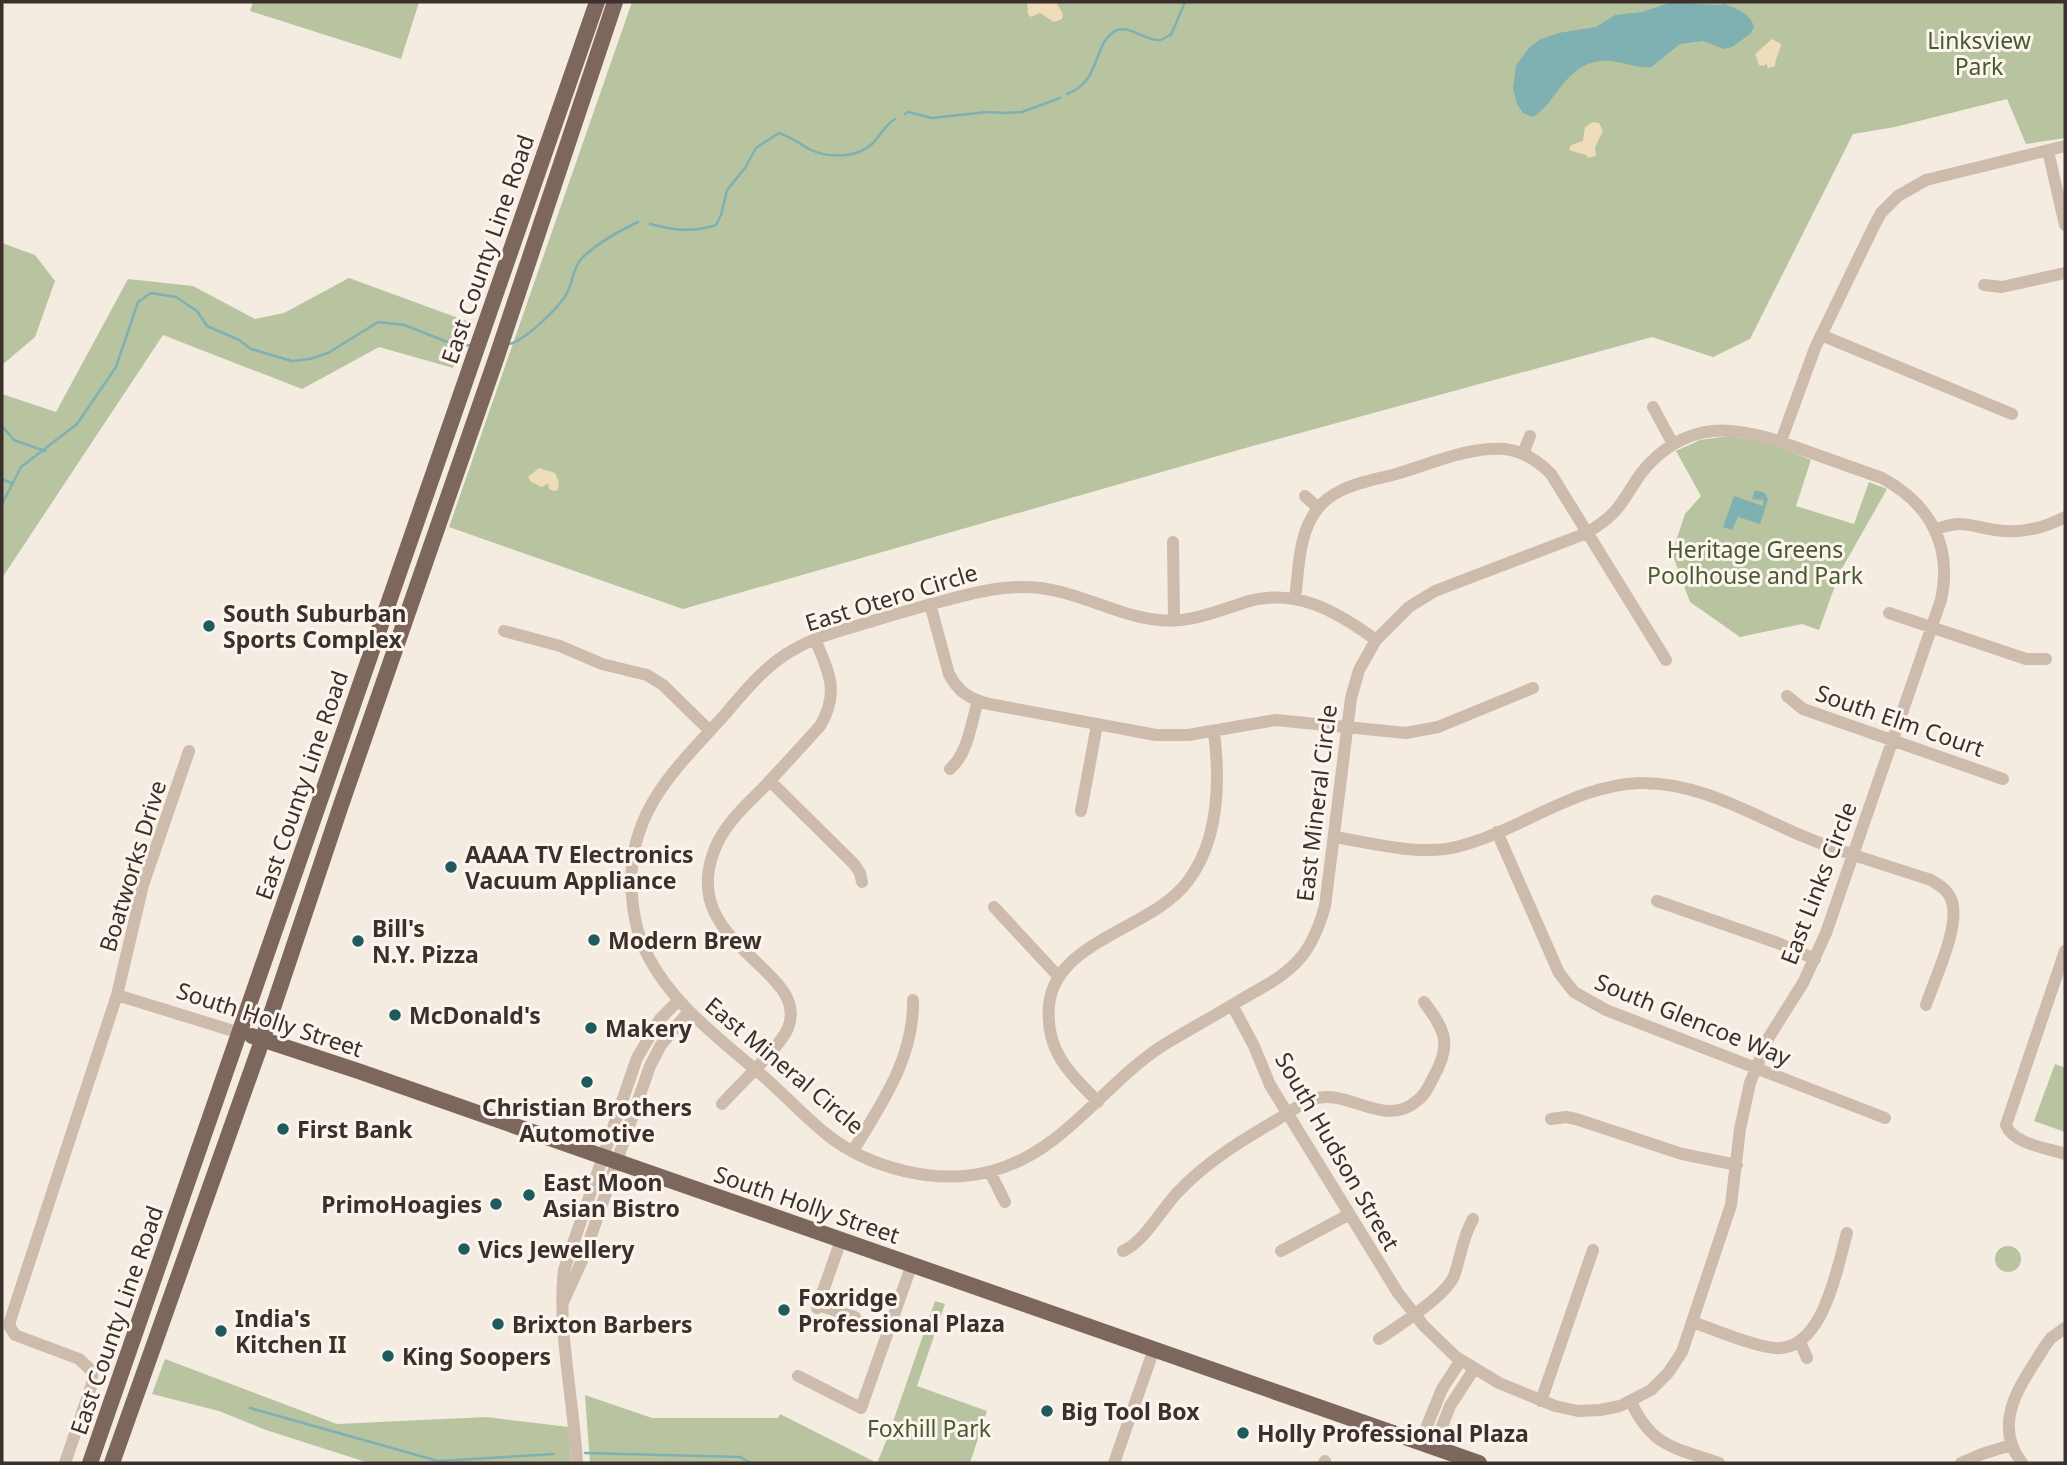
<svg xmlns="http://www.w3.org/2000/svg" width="2067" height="1465" font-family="'Noto Sans',sans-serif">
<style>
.green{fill:#b8c4a0}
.sand{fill:#efdcb8}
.water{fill:#7fb0b2}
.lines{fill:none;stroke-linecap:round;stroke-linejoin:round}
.stream{stroke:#7fb0b2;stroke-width:2.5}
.minor{stroke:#cdbbac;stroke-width:12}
.major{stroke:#7d675c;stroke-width:16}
.poi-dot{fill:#1f5a5e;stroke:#fbf5ee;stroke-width:2.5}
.labels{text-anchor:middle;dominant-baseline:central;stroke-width:6;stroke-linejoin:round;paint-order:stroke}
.park-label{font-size:23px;fill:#4a5a2e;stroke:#fbf5ee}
.street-label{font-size:23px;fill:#3b302b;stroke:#fbf5ee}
.poi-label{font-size:23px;font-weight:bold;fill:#3b302b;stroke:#fbf5ee;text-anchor:start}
</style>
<rect width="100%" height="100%" fill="#f4ebe1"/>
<path class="green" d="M253 2H419L401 59 250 11Z
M632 2H2065V138L2026 144 2007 99 1895 127 1853 134 1750 339 1713 357 1652 337 1256 445 683 609 449 527Z
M2 243 35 255 55 281 35 337 2 365Z
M349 278 472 323 453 368 379 347 302 389 163 335 2 578V394L56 412 128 279 193 286 255 319 284 313Z
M1729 436 1766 442 1811 460 1796 506 1854 524 1869 482 1887 489 1840 572 1819 630 1802 624 1740 637 1690 602 1672 553 1685 514 1701 496 1676 451 1700 440Z
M2055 1064 2065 1068V1132L2034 1121Z
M1995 1259a13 13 0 1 1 26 0a13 13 0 1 1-26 0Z
M935 1301 945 1304 917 1386 987 1411 970 1463H590L585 1395 652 1418H778L780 1414 877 1463 887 1439Z
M165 1359 337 1424 486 1417 569 1427 571 1463H369L266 1430 219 1411 152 1394Z"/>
<path class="sand" d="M1027 2H1056L1063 14 1062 19 1054 22 1040 13 1031 17 1028 14Z
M1772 39 1781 44C1780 52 1775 58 1775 66L1768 68 1766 63 1764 66 1759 65 1755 54Z
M1593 122 1599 123 1603 131 1595 147 1596 156 1588 158 1586 155 1569 150 1571 145 1583 141 1585 127Z
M539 468 555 473 559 482 558 490 554 491 549 489 548 483 542 487 531 482 528 477Z"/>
<path class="water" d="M1672 2C1685 2 1715 7 1725 4 1737 9 1751 14 1754 27L1750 34 1732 47 1724 49 1703 41 1680 44 1651 67C1635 69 1618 59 1601 61 1565 64 1556 104 1533 117L1523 113 1517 104 1513 89 1516 65 1529 48 1539 40 1558 33 1596 27 1615 15 1642 12Z
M1755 490 1765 493 1768 499 1760 524 1738 517 1732 530 1723 527 1734 496 1763 506V500L1752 499Z"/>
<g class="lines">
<path class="stream" d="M1067 94C1100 82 1093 48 1112 33 1127 21 1145 42 1160 40 1161 40 1170 35 1171 35L1185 2
M905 114 908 112 932 118 987 112 1005 113 1022 112 1060 98
M650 224C673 230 692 233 716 225L721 215 727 190 745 168 756 148 779 133C791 137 799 143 809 149 827 158 857 159 873 143 881 135 885 125 895 119
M508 344C523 343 562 305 568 291 573 280 574 265 583 257 599 242 619 231 638 222
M2 426 14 440 45 451
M2 479 11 483
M2 504 21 467 77 424 116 367 138 302 151 293 176 297 197 311 207 326 239 340 251 349 292 361 310 359 328 353 378 322 404 325 458 346 470 345
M250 1408 438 1461 554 1454
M585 1453 740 1457 751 1463"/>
<path class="minor" d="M2048 151 2065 225
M1984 285 2002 287 2065 273
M1821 335 2012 414
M1653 407 1673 444
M1781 441 1815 348 1874 226 1881 213 1898 196 1926 180 2065 146
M1523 454 1530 436
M1305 496 1318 508
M1935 530C1961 519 1969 526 1995 530 2019 534 2044 528 2065 517
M1173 542 1174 621
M1295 599C1299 568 1298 532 1319 507 1325 500 1332 495 1340 491 1357 482 1378 479 1396 474 1430 464 1470 446 1505 449 1523 451 1539 462 1551 474L1666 660
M930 604 949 674C958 692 970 699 989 704L1156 735H1188L1276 720 1406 733 1438 727 1533 688
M1889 613 2026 659H2046
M504 631 560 646 602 664 647 675 663 685 710 731
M1787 696 1803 709 2003 779
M950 769C968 754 971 723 978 701
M770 781 854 864 860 873 862 882
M1081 811 1097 725
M1497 832 1559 973 1574 992 1606 1010 1885 1118
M1334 837C1374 843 1421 857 1460 846 1521 830 1575 785 1640 783 1700 782 1752 815 1805 837 1846 854 1889 866 1931 880 1939 885 1948 890 1951 899 1962 924 1934 980 1926 1005
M1657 901 1778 943 1815 959
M994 907 1058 976
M2065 951 2006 1125C2013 1144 2047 1148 2065 1154
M117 995 240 1033
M1232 1005 1254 1046 1270 1085 1398 1293 1424 1326 1456 1357 1499 1383 1555 1406 1578 1411 1600 1410 1620 1406 1651 1390 1668 1373 1682 1352 1731 1205 1740 1129 1750 1083 1769 1037 1803 983 1826 933 1941 600C1953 546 1930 504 1882 478 1857 469 1831 460 1806 451 1750 430 1699 414 1651 462 1636 476 1629 495 1616 510 1608 520 1597 526 1587 533L1435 591 1409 607 1376 640 1359 670 1351 698 1325 906C1320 924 1314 941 1302 956 1286 976 1263 987 1242 999 1216 1015 1188 1030 1162 1046 1102 1085 1064 1152 992 1171 938 1186 869 1169 825 1133 804 1116 785 1095 764 1077 718 1037 665 1000 641 941 636 926 633 911 632 896 625 817 671 773 720 720 742 695 764 666 793 650 815 637 839 631 863 624 889 616 916 608 943 601 983 590 1020 581 1061 592 1094 600 1125 617 1159 620 1189 623 1212 613 1240 604 1292 585 1335 610 1376 640
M1098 1102C1069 1072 1045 1051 1049 1005 1056 939 1152 930 1188 881 1219 840 1220 780 1214 732
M722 1104C736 1088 782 1045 788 1028 812 967 673 945 716 846 726 823 745 806 762 789 782 768 801 747 820 726 840 692 829 673 815 639
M1551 1119 1566 1117 1576 1119 1682 1154 1737 1165
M853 1151C882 1103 914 1058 913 1000
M990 1172 1005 1202
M1123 1251C1144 1242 1161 1210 1177 1193 1205 1163 1239 1142 1275 1121 1286 1114 1299 1105 1311 1100 1346 1085 1383 1131 1418 1100 1425 1095 1429 1086 1433 1078 1452 1045 1446 1031 1424 1002
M1281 1251 1348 1215
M564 1300 584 1256 650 1066 661 1045 689 1011
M818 1305 855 1317
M817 1308 841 1240
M1692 1322C1714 1329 1755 1347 1775 1348 1823 1352 1837 1268 1847 1233
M1379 1339C1397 1327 1446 1296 1454 1276 1461 1257 1462 1238 1473 1219
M1800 1342 1807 1358
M798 1376 861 1408 912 1264
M1541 1401 1593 1250
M1631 1402C1653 1448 1674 1447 1719 1463
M1420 1443 1442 1389 1461 1360
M1434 1447 1450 1406 1474 1369
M65 1463 92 1384V1371L79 1359 15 1335 10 1327V1321L117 995 143 885 189 751
M577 1463C574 1403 557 1328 564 1270L637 1058 660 1019 679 1000
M1114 1463 1154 1349
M1324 1463 1325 1461
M1961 1463 1982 1454 2011 1445
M2022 1463C1990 1422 2023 1382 2045 1346L2051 1338 2065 1328"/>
<path class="major" d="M252 1036 361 1072 1479 1463
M90 1463 597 2
M112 1463 263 1038 341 805 496 359 615 2"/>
</g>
<g class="poi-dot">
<circle cx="209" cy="626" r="7"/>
<circle cx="451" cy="867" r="7"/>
<circle cx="594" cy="940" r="7"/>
<circle cx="358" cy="941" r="7"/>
<circle cx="395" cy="1015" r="7"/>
<circle cx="591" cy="1028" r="7"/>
<circle cx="587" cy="1082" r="7"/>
<circle cx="283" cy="1129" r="7"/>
<circle cx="529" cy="1195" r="7"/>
<circle cx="496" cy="1204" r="7"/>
<circle cx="464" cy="1249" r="7"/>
<circle cx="784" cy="1310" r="7"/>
<circle cx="498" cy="1324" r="7"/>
<circle cx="221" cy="1331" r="7"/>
<circle cx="388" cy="1356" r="7"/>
<circle cx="1047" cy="1411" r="7"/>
<circle cx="1243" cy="1433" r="7"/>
</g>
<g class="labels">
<g class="park-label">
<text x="1979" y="40">Linksview<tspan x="1979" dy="26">Park</tspan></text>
<text x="1755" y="549">Heritage Greens<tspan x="1755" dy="26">Poolhouse and Park</tspan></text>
<text x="929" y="1428">Foxhill Park</text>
</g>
<g class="street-label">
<text transform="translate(487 249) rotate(-71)">East County Line Road</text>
<text transform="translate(891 597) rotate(-17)">East Otero Circle</text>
<text transform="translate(1900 720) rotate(19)">South Elm Court</text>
<text transform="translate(301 785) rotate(-71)">East County Line Road</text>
<text transform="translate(1316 803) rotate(-83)">East Mineral Circle</text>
<text transform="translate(132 866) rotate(-73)">Boatworks Drive</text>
<text transform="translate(1818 883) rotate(-69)">East Links Circle</text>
<text transform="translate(270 1019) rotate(18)">South Holly Street</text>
<text transform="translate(1693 1019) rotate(22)">South Glencoe Way</text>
<text transform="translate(785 1065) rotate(40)">East Mineral Circle</text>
<text transform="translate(1338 1151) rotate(60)">South Hudson Street</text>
<text transform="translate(807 1204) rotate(19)">South Holly Street</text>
<text transform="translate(116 1320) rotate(-71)">East County Line Road</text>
</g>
<g class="poi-label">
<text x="223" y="613">South Suburban<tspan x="223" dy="26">Sports Complex</tspan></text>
<text x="465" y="854">AAAA TV Electronics<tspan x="465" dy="26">Vacuum Appliance</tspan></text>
<text x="372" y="928">Bill's<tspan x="372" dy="26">N.Y. Pizza</tspan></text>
<text x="608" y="940">Modern Brew</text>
<text x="409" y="1015">McDonald's</text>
<text x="605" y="1028">Makery</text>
<text x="587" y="1107" text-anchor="middle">Christian Brothers<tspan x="587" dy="26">Automotive</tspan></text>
<text x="297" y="1129">First Bank</text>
<text x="543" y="1182">East Moon<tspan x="543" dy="26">Asian Bistro</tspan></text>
<text x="482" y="1204" text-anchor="end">PrimoHoagies</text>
<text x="478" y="1249">Vics Jewellery</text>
<text x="798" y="1297">Foxridge<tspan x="798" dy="26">Professional Plaza</tspan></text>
<text x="235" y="1318">India's<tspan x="235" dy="26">Kitchen II</tspan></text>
<text x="512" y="1324">Brixton Barbers</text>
<text x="402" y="1356">King Soopers</text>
<text x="1061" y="1411">Big Tool Box</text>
<text x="1257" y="1433">Holly Professional Plaza</text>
</g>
</g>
<rect width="2067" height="1465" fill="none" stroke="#3b302b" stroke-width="7"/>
</svg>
